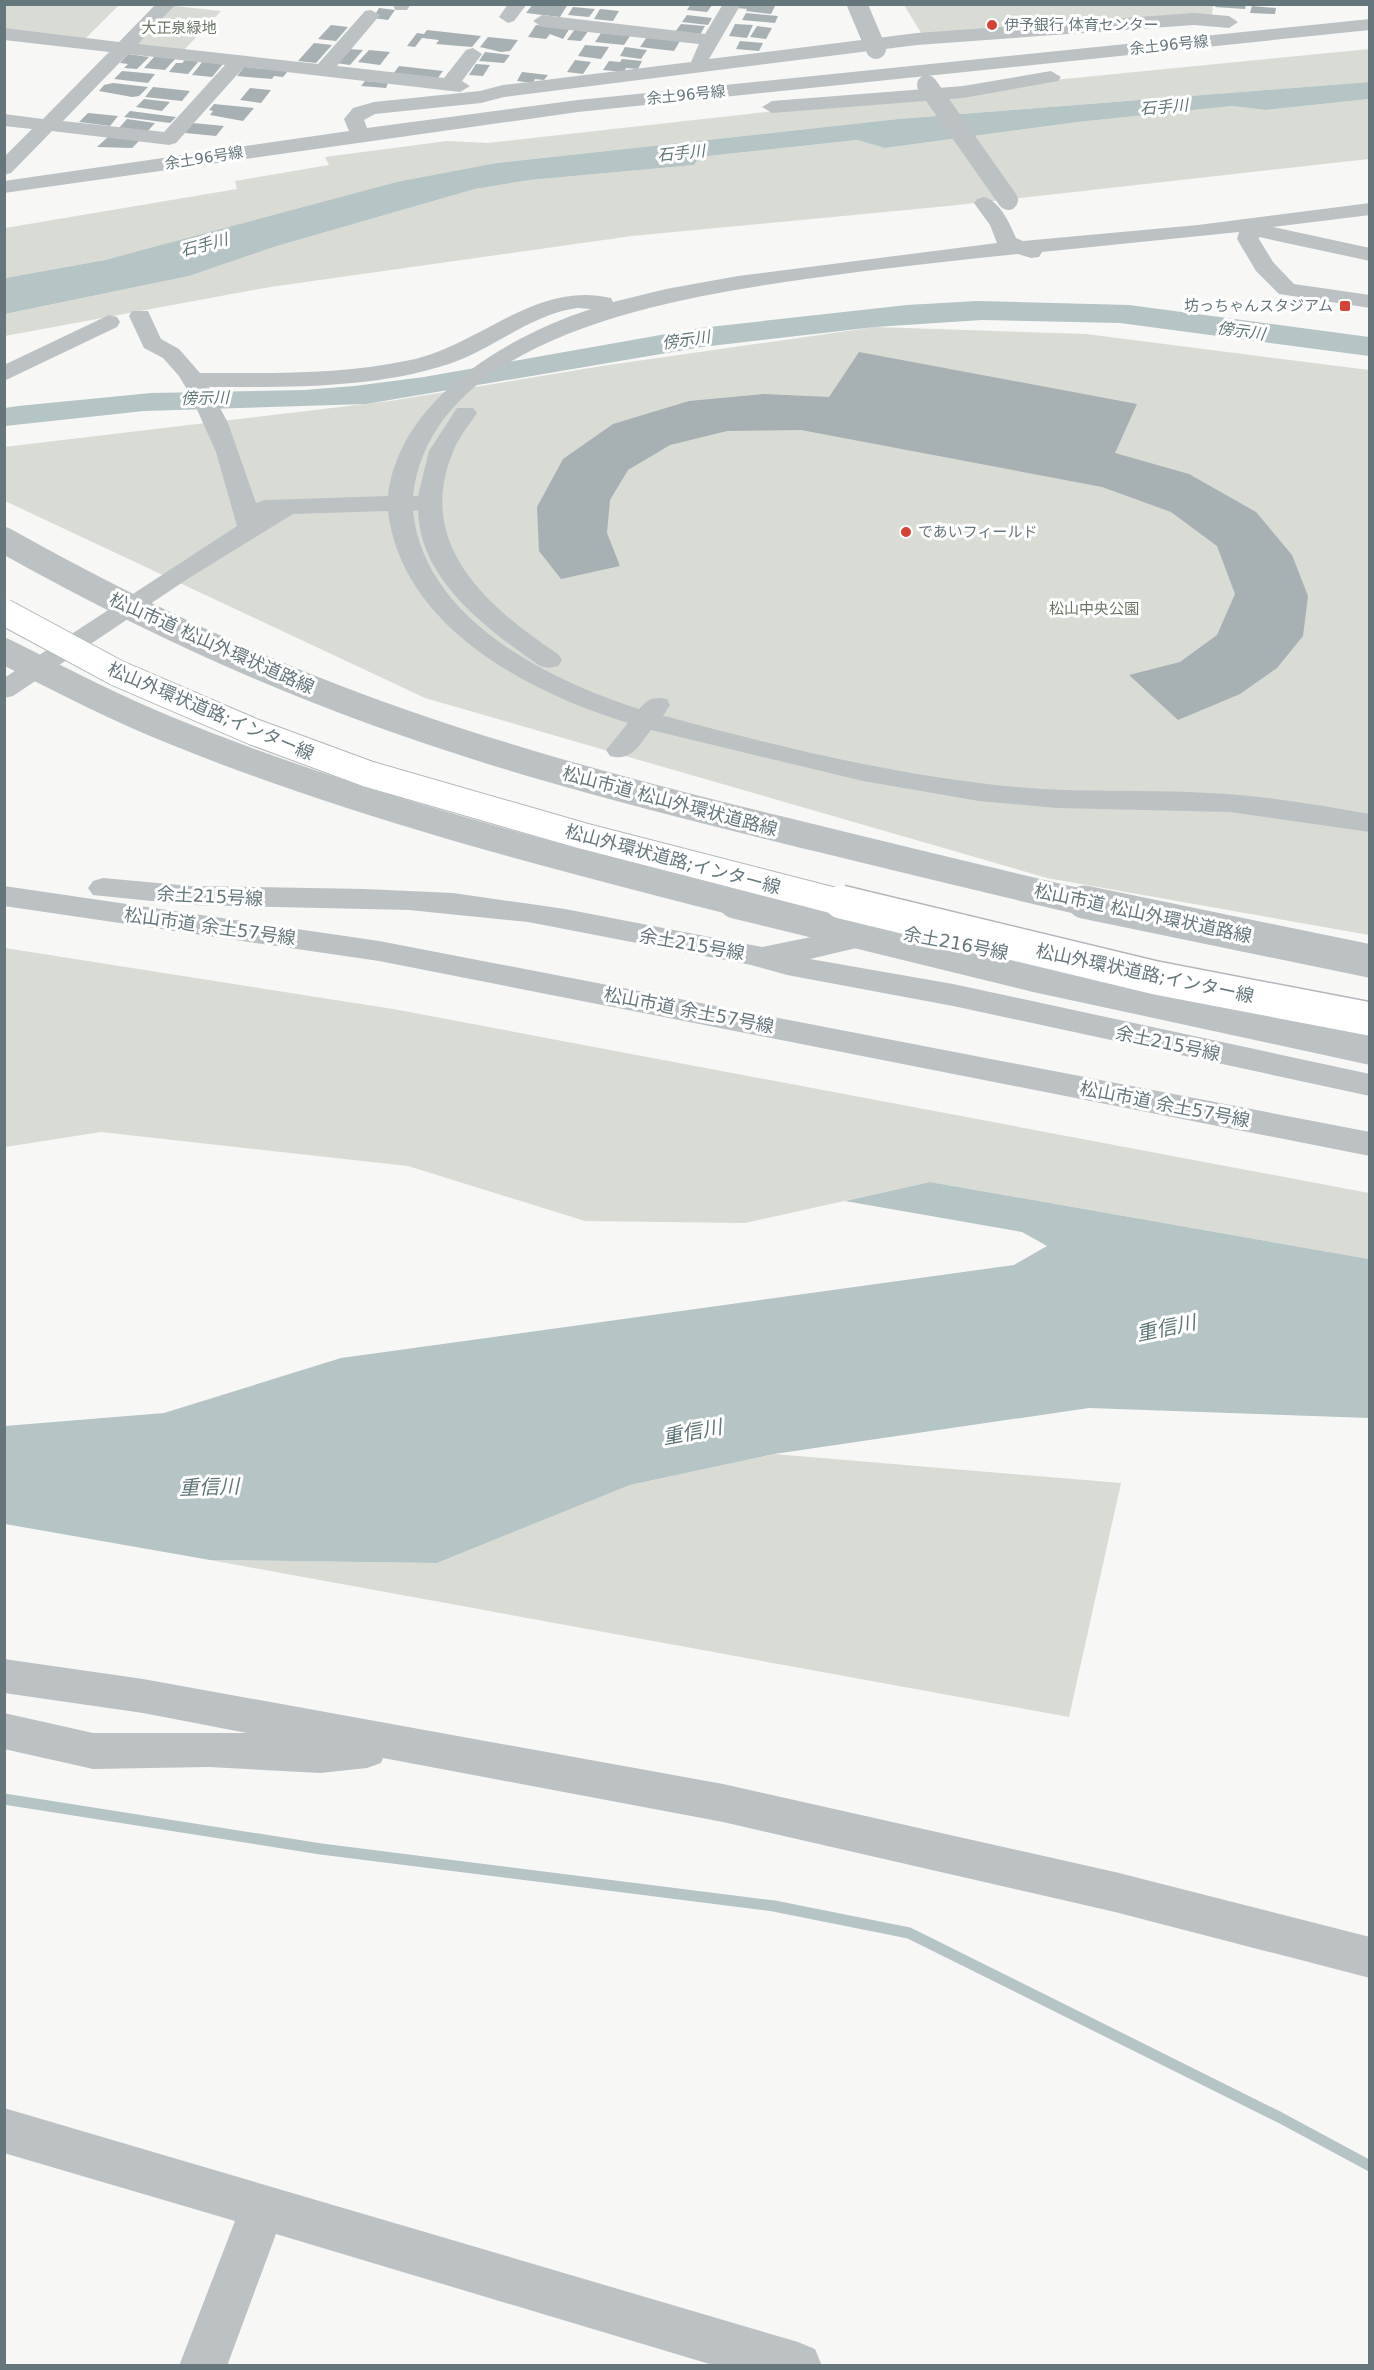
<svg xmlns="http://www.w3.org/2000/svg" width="1374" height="2370" font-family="'DejaVu Sans','Noto Sans JP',sans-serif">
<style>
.green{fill:#d8dcd4}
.water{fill:#b5c4c5}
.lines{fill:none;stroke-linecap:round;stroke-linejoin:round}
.stream{stroke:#b5c4c5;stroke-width:11}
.building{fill:#a7b0b3}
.minor{fill:#bcc2c4;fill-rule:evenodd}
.highway-bridge-far1-casing{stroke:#b2b7b9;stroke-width:28;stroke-linecap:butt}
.highway-bridge-casing{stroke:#b2b7b9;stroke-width:36;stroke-linecap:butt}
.minor-bridge-far2{stroke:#bcc2c4;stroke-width:20}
.minor-bridge-far1{stroke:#bcc2c4;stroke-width:26}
.minor-bridge{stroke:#bcc2c4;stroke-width:33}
.highway-bridge-far1{stroke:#fff;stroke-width:26}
.highway-bridge{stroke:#fff;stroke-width:33}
.poi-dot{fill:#d54337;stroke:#fff;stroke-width:2}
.labels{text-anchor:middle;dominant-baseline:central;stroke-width:6;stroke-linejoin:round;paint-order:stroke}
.far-poi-label{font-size:15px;fill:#65777d;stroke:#fff;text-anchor:start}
.far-park-label{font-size:15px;fill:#697663;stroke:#fff}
.far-street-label{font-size:15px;fill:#65777d;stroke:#fff}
.far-water-label{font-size:16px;font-style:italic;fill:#5f7678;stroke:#fff}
.street-label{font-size:18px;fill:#65777d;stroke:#fff}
.water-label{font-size:20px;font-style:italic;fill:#5f7678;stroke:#fff}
</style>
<rect width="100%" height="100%" fill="#f7f7f5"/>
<path class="green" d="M4 5H119L84 40 5 31Z
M904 5H1213L1212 15 923 36Z
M174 6 221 11 184 50 136 45Z
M1369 49V82L898 119 497 163 105 260 5 278V228L237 189 235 181 329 165 325 157 447 141 488 143 1054 80Z
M1369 99V159L948 206 632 236 270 287 5 336V314L189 276 277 246 475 189 530 180 693 165 699 157 857 140 885 148 1078 122 1232 106 1266 110Z
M875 327 1086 334 1369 370V935L1047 878 425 698 5 501 4 447 390 401 602 366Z
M5 948 393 1009 1369 1193V1259L930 1182 745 1223 585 1221 408 1166 101 1132 5 1147Z
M774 1454 1121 1483 1069 1717 210 1560 437 1563 630 1485Z"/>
<path class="water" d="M1369 82V99L1266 110 1232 106 1078 122 885 148 857 140 699 157 694 165 530 180 475 189 277 246 189 276 5 314V278L105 260 397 182 497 163 898 119Z
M977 301 1129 305 1369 337V356L1120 323 982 320 875 327 702 347 366 404 144 411 5 426V408L18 406 151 393 305 390 354 386 424 377 700 328 907 305Z
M930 1182 1369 1259V1418L1089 1408 774 1454 630 1485 437 1563 210 1560 5 1524V1426L164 1413 341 1358 1014 1265 1047 1246 1022 1232 845 1201Z"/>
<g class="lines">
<path class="stream" d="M4 1799 321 1849 774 1906 909 1933 1279 2117 1370 2166"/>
</g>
<path class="building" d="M533 4H568L560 17 526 13Z
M691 4H713L707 12 687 10Z
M738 4H776L771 14 746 11 747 9 736 8Z
M1216 4H1246L1245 9 1215 7Z
M1252 6 1276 8 1275 14 1250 13Z
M573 7 595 9 589 17 568 15Z
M379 8 395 10 388 20 373 18Z
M600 9 619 11 613 21 594 19Z
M746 13 778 16 775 23 742 20Z
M687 15 712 18 708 25 682 22Z
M681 24 705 26 700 35 675 32Z
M735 24 753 25 747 38 729 36Z
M331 25 348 27 336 41 318 39Z
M536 25 570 28 563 39 550 34 546 39 528 37Z
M757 26 772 28 766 39 750 37Z
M575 29 589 30 581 41 567 40Z
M427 30 481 36 472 47 436 44 439 40 422 38 415 47 407 46 417 33 424 34Z
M601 33 630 36 624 45 595 42Z
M488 37 518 40 510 51 501 52 480 47Z
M647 37 680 41 674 51 640 47Z
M740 41 763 43 759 51 736 49Z
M314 43 332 45 316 63 298 61Z
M585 45 609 47 601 59 578 56Z
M625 47 647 50 641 59 620 56Z
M348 49 363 50 350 65 336 63Z
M369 50 390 52 380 65 358 62Z
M485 52 510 55 504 63 479 61Z
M128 54 149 57 137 69 124 68 128 64 120 63Z
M155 56 176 58 165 70 144 68Z
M622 59 642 61 638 69 626 68 624 72 603 70 609 61 620 62Z
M185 60 199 61 188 74 169 72 176 63H182Z
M575 60 591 62 583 74 567 72Z
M203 61 223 64 212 77 192 75Z
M476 64 490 65 483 76 469 75Z
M399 66 443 71 437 79 393 74Z
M244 67 288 71 283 77 274 76 272 79 237 76Z
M122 71 155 74 148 83 114 79Z
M522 72 548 75 544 80 535 79 533 83 517 81Z
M365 81 388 83 386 88 361 86Z
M113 83 148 87 139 96 132 97 99 91 104 85Z
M153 87 190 91 182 101 145 97Z
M250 88 271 90 261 103 240 100Z
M144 99 170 102 162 111 136 107Z
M214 104 254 108 243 121 210 115 213 111 209 110Z
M130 111 176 117 170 123 124 117Z
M88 113 118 116 110 126 79 122Z
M127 119 155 123 147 132 119 128Z
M193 123 224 126 216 136 185 133Z
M109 136 140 140 132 148 97 147Z
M859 352 1137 404 1115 453 1189 474 1256 512 1292 555 1308 596 1303 636 1277 668 1240 694 1178 720 1129 675 1180 662 1217 635 1235 594 1217 546 1171 512 1102 487 801 430 727 431 670 445 628 470 610 500 607 533 620 566 561 579 539 551 537 507 563 459 613 424 689 401 764 394 829 397Z"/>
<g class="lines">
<path class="minor" d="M156 4H176L138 44 318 64 365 11 371 10 380 15 337 66 444 78 466 50 473 48 482 54 462 81 470 86 460 92 244 67 176 143 169 145 52 131 11 173 4 175V157L32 129 4 126V114L43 119 109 52 4 40V28L119 42ZM128 54 225 65 164 132 63 121Z
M393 4H411L407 10H395Z
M508 4H527L514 21 508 23 499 17Z
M723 4H741L709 59 917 33 1194 13 1229 16 1238 22 1229 28 1194 25 917 45 504 97 481 103 375 114 364 120 367 128 578 100 1370 19V30L578 112 4 193V181L349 131 344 119 353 108 374 102 480 91 503 85 691 62 699 44 542 27 533 21 542 15 705 34Z
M1051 71 1061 77 1058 81 963 98 772 113 762 107 772 101 963 86Z
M984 197C1000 201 1010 224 1016 238L1023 241 1198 225 1370 203V215L1273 227 1370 248V261L1259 237V239L1273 262 1294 284 1370 295V308L1279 294 1256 271 1237 239 1239 232 1042 252 1039 257 1031 258 1018 254C947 261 877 269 806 279 680 297 431 334 413 496H418L429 451 457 408H473L477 413C469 425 458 438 453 452 414 545 489 608 558 654L562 660 558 666 549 668 540 666C488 630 419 580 418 510L413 511C424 619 548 680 639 709 648 699 653 696 667 699L670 705 663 716 669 717C783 748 899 776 1016 787 1080 793 1144 789 1207 793 1262 795 1316 805 1370 814V832L1230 812 1057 808 979 801 863 781 651 730C639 745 632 762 610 756L606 750 628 723C529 692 402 628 388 511L293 514 189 578 13 696 4 698V678L237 526 216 452 191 396 179 376 163 358 144 348 129 316 132 311H148L161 339 179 349 200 373C270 373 341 375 410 360 479 346 536 280 611 298L613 302 666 289 738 276 997 243 990 225 974 203 977 199ZM577 308 591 309C508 336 399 399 388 496L265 500 256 503 228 423 209 387C288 387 372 389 449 364 494 349 529 315 577 308Z
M109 315 117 317 120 322 117 327 4 381V365Z
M103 878 191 886 365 889 453 893 565 909 762 947 875 924 886 927 890 934 886 941 810 959 953 984 1370 1074V1096L953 1006 787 975 751 965 528 922 409 910 191 905 93 895 88 888 93 881Z
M4 886 379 941 1370 1132V1156L379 961 4 906Z
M4 1659 143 1679 723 1784 1115 1872 1370 1937V1978L1115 1912 723 1822 383 1758 381 1763 367 1768 320 1773 209 1767 93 1769 4 1749V1713L93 1733H247L143 1713 4 1693Z
M4 2108 798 2342 815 2349 822 2366H716L276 2234 227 2366H179L235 2221 4 2153Z"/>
<defs>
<path id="highway-bridge-far1" d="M4 612 117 673 254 732 368 774 583 836 847 904"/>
<path id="highway-bridge" d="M841 902 1156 978 1370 1019"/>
</defs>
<use href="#highway-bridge-far1" class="highway-bridge-far1-casing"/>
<use href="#highway-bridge" class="highway-bridge-casing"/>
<path class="minor-bridge-far2" d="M857 4 876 49
M927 85 1008 200"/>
<path class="minor-bridge-far1" d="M4 540C104 596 205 646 311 688 466 750 626 792 787 831 889 856 990 881 1091 904
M4 651C59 679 115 708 172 731 356 806 549 855 741 904"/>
<path class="minor-bridge" d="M735 902 1033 975 1370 1048
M1084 902 1370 961"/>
<use href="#highway-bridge-far1" class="highway-bridge-far1"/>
<use href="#highway-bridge" class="highway-bridge"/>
</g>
<g class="poi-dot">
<circle cx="992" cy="25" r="6"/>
<rect x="1339" y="300" width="12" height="12" rx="3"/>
<circle cx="906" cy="532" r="6"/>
</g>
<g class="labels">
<g class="far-poi-label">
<text x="1004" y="25">伊予銀行 体育センター</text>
<text x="1333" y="306" text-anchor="end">坊っちゃんスタジアム</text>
<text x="918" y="532">であいフィールド</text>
</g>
<g class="far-park-label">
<text x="179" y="28">大正泉緑地</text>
<text x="1094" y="609">松山中央公園</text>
</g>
<g class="far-street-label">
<text transform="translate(1169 45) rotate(-6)">余土96号線</text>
<text transform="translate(686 95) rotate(-6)">余土96号線</text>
<text transform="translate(204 158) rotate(-9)">余土96号線</text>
</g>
<g class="far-water-label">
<text transform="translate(1164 107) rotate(-5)">石手川</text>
<text transform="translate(681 153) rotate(-6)">石手川</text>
<text transform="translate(204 245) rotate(-15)">石手川</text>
<text transform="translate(1241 331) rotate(8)">傍示川</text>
<text transform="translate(686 340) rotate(-8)">傍示川</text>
<text transform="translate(205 398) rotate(-1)">傍示川</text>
</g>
<g class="street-label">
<text transform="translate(212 643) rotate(24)">松山市道 松山外環状道路線</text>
<text transform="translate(211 711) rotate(23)">松山外環状道路;インター線</text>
<text transform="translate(670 801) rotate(15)">松山市道 松山外環状道路線</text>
<text transform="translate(673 859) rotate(15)">松山外環状道路;インター線</text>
<text transform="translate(210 896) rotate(3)">余土215号線</text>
<text transform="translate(1143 913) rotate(12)">松山市道 松山外環状道路線</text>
<text transform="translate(210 926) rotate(8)">松山市道 余土57号線</text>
<text transform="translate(956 943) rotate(11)">余土216号線</text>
<text transform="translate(692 944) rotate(10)">余土215号線</text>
<text transform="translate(1145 973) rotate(12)">松山外環状道路;インター線</text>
<text transform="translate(689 1010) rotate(11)">松山市道 余土57号線</text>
<text transform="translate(1168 1043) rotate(12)">余土215号線</text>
<text transform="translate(1165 1104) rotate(11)">松山市道 余土57号線</text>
</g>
<g class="water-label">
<text transform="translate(1166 1328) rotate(-12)">重信川</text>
<text transform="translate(692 1432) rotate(-11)">重信川</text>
<text transform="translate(209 1487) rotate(-2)">重信川</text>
</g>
</g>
<rect width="1374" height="2370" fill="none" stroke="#65777d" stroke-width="12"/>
</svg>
